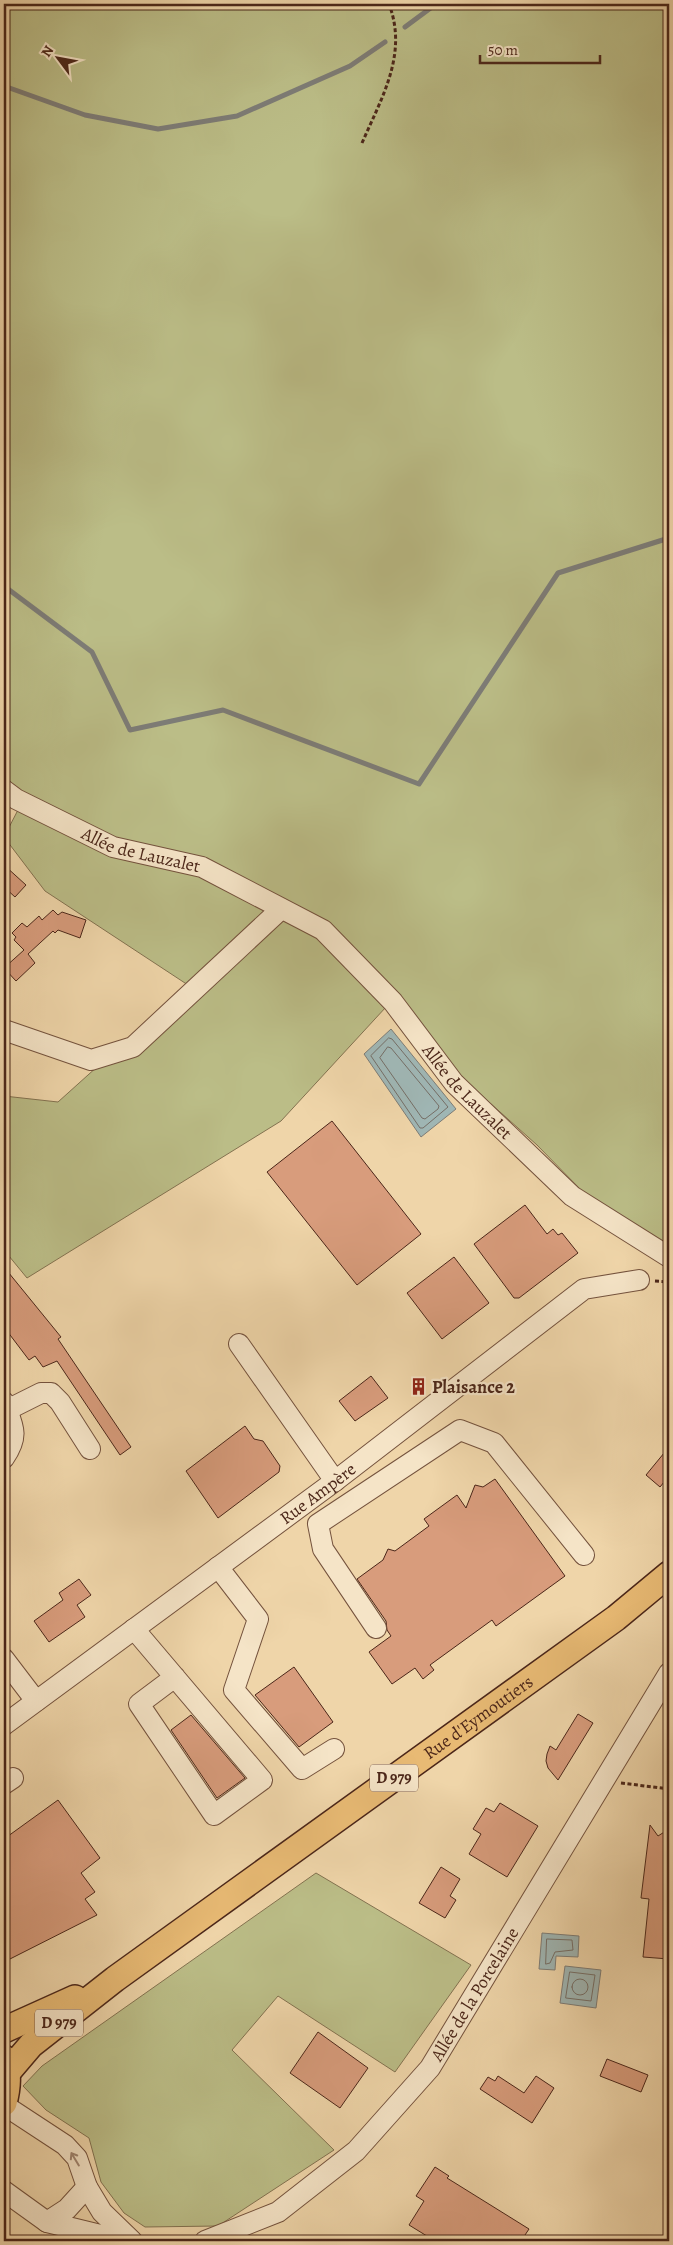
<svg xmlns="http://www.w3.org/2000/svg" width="673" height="2245" font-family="Alegreya,serif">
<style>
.green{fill:#bbbd87;stroke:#837250}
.water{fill:#9fb6b4;stroke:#7d7c76}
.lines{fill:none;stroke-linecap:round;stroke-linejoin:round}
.shore{stroke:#756e66;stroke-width:1}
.stream{stroke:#7d7c76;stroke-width:5}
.building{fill:#d89c7c;stroke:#4b2619}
.minor-casing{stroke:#74523d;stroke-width:22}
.major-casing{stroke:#4b2619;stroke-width:28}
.path{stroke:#4b2619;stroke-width:3;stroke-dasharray:4 2.5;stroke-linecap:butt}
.minor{stroke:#f5e4c7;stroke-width:20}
.major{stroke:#e8ba74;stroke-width:25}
.oneway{stroke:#a08570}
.labels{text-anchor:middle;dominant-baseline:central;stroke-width:4.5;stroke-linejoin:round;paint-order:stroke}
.shield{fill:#f5e4c7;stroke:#7e5f4d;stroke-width:1}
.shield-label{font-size:16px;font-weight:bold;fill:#4b2619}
.street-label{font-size:18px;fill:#4b2619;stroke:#f5e4c7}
.poi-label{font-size:18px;font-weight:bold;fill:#4b2619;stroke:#f5e4c7;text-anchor:start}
</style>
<rect width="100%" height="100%" fill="#efd5a9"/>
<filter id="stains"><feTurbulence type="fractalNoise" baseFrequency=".004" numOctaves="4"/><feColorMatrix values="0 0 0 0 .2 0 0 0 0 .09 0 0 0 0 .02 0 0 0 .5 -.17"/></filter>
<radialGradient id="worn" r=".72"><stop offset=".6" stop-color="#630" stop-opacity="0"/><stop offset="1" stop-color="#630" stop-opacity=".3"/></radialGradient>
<path class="green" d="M4 4H669V1248L582 1191 537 1145 462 1078 398 994 281 1121 27 1278 4 1250V1096L58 1102 188 985 45 891 4 837 19 808 4 798Z
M316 1873 471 1965 395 2072 278 1996 232 2050 334 2150 218 2226 145 2227 124 2213 101 2182 89 2138 46 2110 23 2086 42 2066Z"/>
<path class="water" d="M391 1029 456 1109 421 1137 364 1054Z
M542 1933 579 1936 578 1957 556 1956 555 1970 539 1969Z
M565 1966 601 1970 596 2008 560 2003Z"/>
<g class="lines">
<path class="shore" d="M389 1038 392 1039 448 1107 423 1128H420L371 1056Z
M388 1047 391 1048 439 1106 438 1109 425 1119 422 1118 380 1058Z
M547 1939 572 1940 573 1950 555 1952 550 1963 546 1964Z
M570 1972 595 1975 591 2001 566 1998Z
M572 1987a8 8 0 1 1 16 0a8 8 0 1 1-16 0Z"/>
<path class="stream" d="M405 27 436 4
M4 86 85 115 158 129 237 116 350 66 385 42
M4 586 92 652 130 730 223 710 419 784 558 573 669 538"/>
</g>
<path class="building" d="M4 865 26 885 15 897 4 887Z
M53 910 58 915 62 912 86 920 80 938 58 930 55 933 53 931 28 954 35 963 16 981 4 968 24 950 14 940 16 937 12 933 22 923 27 927 39 916 42 920Z
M332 1121 421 1234 357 1285 267 1172Z
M525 1205 547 1234 553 1229 558 1235 562 1233 578 1253 519 1298H514L474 1244Z
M454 1257 489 1303 442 1339 407 1293Z
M4 1267 61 1337 58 1339 131 1447 120 1455 57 1361 43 1367 35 1356 29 1360 4 1327Z
M371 1376 388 1398 355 1421 339 1401Z
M245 1426 254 1439 263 1441 280 1466 279 1472 218 1518 186 1471Z
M669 1447V1476L660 1487 646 1475Z
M495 1479 565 1576 496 1626 492 1620 430 1665 434 1670 423 1679 415 1668 392 1684 369 1652 391 1636 387 1630 386 1621 357 1579 383 1560 388 1549 395 1551 429 1526 424 1519 457 1495 466 1508 475 1485 483 1487Z
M79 1579 91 1595 77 1605 85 1617 49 1642 34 1621 63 1600 59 1593Z
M294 1667 333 1722 299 1747 255 1695Z
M578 1714 593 1723 558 1780 548 1768 546 1761 547 1754 550 1746 556 1750Z
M191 1715 245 1778 217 1798 171 1730Z
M58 1800 100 1858 81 1873 95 1892 85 1899 97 1915 4 1962V1839Z
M500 1803 538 1826 507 1877 469 1854 481 1834 473 1829 486 1808 494 1812Z
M650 1825 658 1836 669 1829V1959L643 1957 649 1899 641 1898Z
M441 1867 460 1879 450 1896 456 1900 445 1918 419 1903Z
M318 2032 368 2068 340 2108 290 2073Z
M607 2059 648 2075 641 2092 600 2076Z
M498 2076 524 2093 536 2076 554 2088 532 2123 480 2089 488 2077 495 2081Z
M435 2167 449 2176 447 2178 529 2229 521 2241H435L409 2225 424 2201 416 2196Z"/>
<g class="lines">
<defs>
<g id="minor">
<path id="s1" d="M4 790 16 799 113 847 202 867 323 930 393 1002 454 1083 572 1196 669 1257"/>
<path d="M4 1030 91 1060 133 1047 281 909"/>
<path d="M239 1344 335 1481"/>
<path d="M4 1402C13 1426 20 1435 4 1458"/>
<path d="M7 1410 41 1393H51L60 1402 90 1449"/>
<path d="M218 1567 258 1619 234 1690 302 1769 334 1749"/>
<path d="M376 1628 323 1549 318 1524 460 1430 494 1443 584 1555"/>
<path d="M134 1629 262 1780 214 1815 139 1704 175 1677"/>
<path d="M4 1659 36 1701"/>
<path id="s2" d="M4 1725 335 1481 584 1289 639 1280"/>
<path d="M4 1784 13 1778"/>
<path d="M4 2105 65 2145 77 2158 87 2187 102 2212 132 2241"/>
<path d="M4 2191 47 2222 125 2241"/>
<path d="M47 2222 67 2209 87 2187"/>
<path id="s3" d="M205 2241 278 2212 356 2151 430 2068 669 1673"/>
</g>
<g id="major">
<path d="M4 2030 75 1998"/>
<path d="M4 2058C9 2074 8 2087 4 2103"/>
<path id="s4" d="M8 2072 31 2045 115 1979 616 1618 669 1574"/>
</g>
</defs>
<use href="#minor" class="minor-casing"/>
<use href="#major" class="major-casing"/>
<path class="path" d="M362 143C382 97 408 54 389 4
M655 1281 669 1282
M621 1783 669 1789"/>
<use href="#minor" class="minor"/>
<use href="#major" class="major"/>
</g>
<defs><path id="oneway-shaft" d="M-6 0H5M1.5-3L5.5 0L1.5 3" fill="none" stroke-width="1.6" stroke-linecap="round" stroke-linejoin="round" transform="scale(1.25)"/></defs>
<use class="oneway" href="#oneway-shaft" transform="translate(75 2159) rotate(-121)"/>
<defs>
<symbol id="building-bare" viewBox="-9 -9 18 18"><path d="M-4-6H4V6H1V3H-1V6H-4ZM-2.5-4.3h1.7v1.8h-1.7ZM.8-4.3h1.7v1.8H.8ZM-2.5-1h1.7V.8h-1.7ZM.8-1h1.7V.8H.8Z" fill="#8f2418" stroke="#f5e4c7" stroke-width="2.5" paint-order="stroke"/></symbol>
</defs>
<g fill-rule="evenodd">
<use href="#building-bare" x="406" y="1374" width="25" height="25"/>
</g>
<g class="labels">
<g class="shield">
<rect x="370" y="1764.5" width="48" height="27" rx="4"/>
<rect x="35" y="2009.5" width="48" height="27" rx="4"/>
</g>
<g class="shield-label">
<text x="394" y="1778">D 979</text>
<text x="59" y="2023">D 979</text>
</g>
<g class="street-label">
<text stroke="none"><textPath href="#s1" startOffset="151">Allée de Lauzalet</textPath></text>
<text stroke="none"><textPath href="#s1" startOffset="568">Allée de Lauzalet</textPath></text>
<text stroke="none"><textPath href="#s2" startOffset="390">Rue Ampère</textPath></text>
<text stroke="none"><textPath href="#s4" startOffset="590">Rue d'Eymoutiers</textPath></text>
<text stroke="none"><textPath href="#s3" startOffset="375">Allée de la Porcelaine</textPath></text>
</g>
<g class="poi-label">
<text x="432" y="1387">Plaisance 2</text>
</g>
</g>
<rect width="673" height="2245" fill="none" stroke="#efd5a9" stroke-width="20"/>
<rect x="5" y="5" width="663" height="2235" fill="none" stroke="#4b2619" stroke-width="2.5"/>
<rect x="10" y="10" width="653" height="2225" fill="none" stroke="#4b2619"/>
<g transform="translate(58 58) rotate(302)" stroke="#f5e4c7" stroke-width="4" paint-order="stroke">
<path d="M0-4L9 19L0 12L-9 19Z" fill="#4b2619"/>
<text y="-8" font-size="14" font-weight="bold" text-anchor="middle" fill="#4b2619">N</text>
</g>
<path d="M480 55v8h120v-8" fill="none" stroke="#4b2619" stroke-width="2.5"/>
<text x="488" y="55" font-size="15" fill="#4b2619" stroke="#f5e4c7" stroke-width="4" paint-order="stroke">50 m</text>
<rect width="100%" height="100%" filter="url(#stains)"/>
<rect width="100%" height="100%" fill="url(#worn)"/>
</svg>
